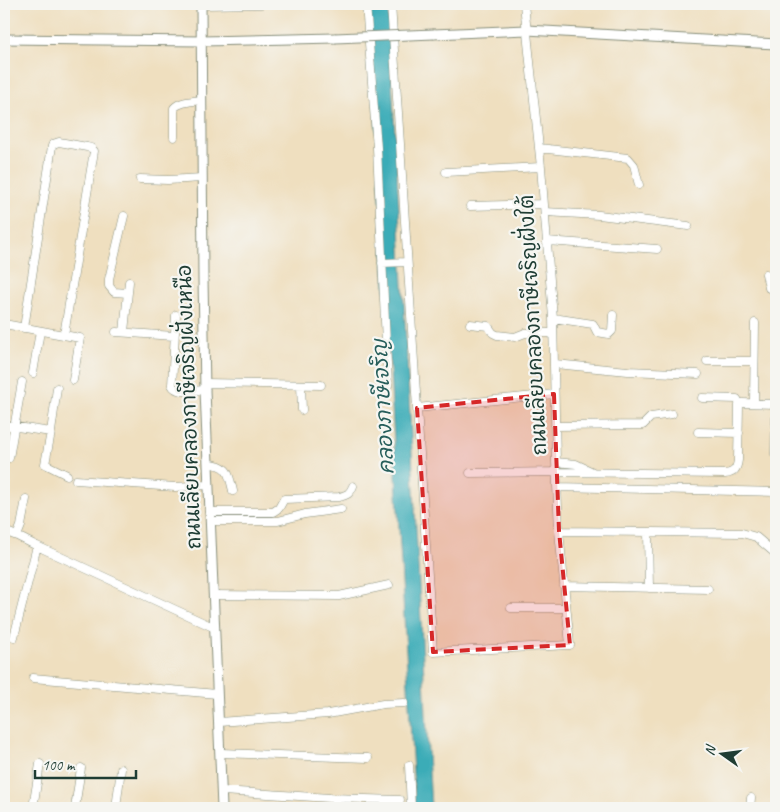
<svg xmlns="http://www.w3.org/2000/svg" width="780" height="812" font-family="Caveat,'Playpen Sans Thai',sans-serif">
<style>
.water{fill:#3bacb7;stroke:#2d7476}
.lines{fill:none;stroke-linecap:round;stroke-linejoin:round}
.minor-casing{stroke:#878e7a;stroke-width:9}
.major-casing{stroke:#878e7a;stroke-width:11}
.minor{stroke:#fff;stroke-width:8}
.major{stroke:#fff;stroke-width:9}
.major-bridge-casing{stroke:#878e7a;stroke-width:11;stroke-linecap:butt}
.major-bridge{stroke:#fff;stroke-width:9}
.marked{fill:#d62828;fill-opacity:0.2;stroke:#d62828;stroke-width:4;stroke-dasharray:10 6;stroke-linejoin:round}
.labels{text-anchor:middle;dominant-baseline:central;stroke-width:4.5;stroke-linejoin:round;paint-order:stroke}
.street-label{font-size:20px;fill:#1f3d34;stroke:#f6f6f2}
.water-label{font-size:21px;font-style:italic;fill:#275e5b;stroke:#f6f6f2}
</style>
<rect width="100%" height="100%" fill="#f6f6f2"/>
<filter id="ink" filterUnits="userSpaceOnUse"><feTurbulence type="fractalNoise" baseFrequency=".02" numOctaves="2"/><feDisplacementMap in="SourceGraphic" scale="10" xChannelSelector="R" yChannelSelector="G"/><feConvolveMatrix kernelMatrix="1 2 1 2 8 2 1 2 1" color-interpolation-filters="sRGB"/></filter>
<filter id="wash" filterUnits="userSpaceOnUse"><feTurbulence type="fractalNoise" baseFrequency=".0096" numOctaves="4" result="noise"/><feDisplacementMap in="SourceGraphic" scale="20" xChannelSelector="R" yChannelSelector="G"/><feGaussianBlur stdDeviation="1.12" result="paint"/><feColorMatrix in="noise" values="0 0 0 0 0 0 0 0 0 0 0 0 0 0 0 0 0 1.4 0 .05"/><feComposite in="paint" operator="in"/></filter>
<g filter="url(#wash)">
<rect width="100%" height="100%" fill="#efdfbf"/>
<path class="water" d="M369 4H388L431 808H415Z"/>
</g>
<g filter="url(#ink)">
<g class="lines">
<defs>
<path id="minor" d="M366 4 377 148 388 386
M391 4 417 408
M524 4 541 167 553 318 556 462 559 531 570 645 433 652 417 408 554 394
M201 5 261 4
M174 137V108C180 101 193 101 202 100
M539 148 628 158 634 165 639 185
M446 172 541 167
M140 179 168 180 202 178
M470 206 544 204
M545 212 599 215 688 226
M124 216 109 279V286L114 292 128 293
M547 241 657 249
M382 263 407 262
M766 274 769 288H776
M176 315 172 385C177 395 195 390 205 390
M553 318 593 324 597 332 609 334 612 331 613 315
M4 324 80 338 73 380
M470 324 488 326 493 333 497 335 515 337 525 333H553
M24 328 52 146 53 144 59 142 87 147 91 148 94 151 64 335
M116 332 174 336
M124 332 129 282
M707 361H754
M555 364 628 371 698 374
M33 373 40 331
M205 383 321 385
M301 385 302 410
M702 398 737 399 740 404
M754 402 755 323
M4 425 51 432 57 388
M555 426 643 425 651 417 672 414
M51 432 45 464 67 475
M698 432 739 433
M775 454 776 404
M9 458 22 382
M556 462 576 464 593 472
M208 464C228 464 229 474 233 491
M470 473 557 472 725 474C734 473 737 469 738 460L739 405 742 403 776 404
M76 480 175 487 208 485
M557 487 776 492
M26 499 21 526 17 536 37 546
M209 512H273L279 508 284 499 339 497C347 495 350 494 353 486
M210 521H278L305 514 341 509
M4 531 17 536
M559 531 742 533 756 537 776 554
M648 532 649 588
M564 586 708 589
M213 595 339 596 389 585
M511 608H566
M14 637 37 546 215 628
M33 678 217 694
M219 722 328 714 383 704 404 703
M221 753 368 758
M409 765 411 808
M222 791 330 798 400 800
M33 808 40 764
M75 808 81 768
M116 808 121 769
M750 808 751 798"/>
<path id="major" d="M201 4 203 278 205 390 222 808
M434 34 527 30 776 44
M4 39 202 41 335 38"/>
</defs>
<use href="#minor" class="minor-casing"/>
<use href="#major" class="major-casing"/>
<use href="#minor" class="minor"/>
<use href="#major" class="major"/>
<defs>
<path id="major-bridge" d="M335 38 434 34"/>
</defs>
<use href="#major-bridge" class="major-bridge-casing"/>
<use href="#major-bridge" class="major-bridge"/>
</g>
</g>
<path class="marked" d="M554 394 559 531 570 645 433 652 417 408Z"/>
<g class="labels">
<g class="street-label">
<text transform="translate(533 325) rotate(-93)">ถนนเลียบคลองภาษีเจริญฝั่งใต้</text>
<text transform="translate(189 407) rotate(-92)">ถนนเลียบคลองภาษีเจริญฝั่งเหนือ</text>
</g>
<g class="water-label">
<text transform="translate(383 407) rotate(-93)">คลองภาษีเจริญ</text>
</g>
</g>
<rect width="780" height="812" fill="none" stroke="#f6f6f2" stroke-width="20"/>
<g transform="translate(722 754) rotate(284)" stroke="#f6f6f2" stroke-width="4" paint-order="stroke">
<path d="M0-4L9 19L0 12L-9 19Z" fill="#1f3d34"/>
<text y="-8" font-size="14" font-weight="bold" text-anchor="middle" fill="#1f3d34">N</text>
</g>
<path d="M35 770v8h101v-8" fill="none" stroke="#1f3d34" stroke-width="2.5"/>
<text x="42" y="770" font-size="15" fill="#1f3d34" stroke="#f6f6f2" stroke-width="4" paint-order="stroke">100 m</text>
</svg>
